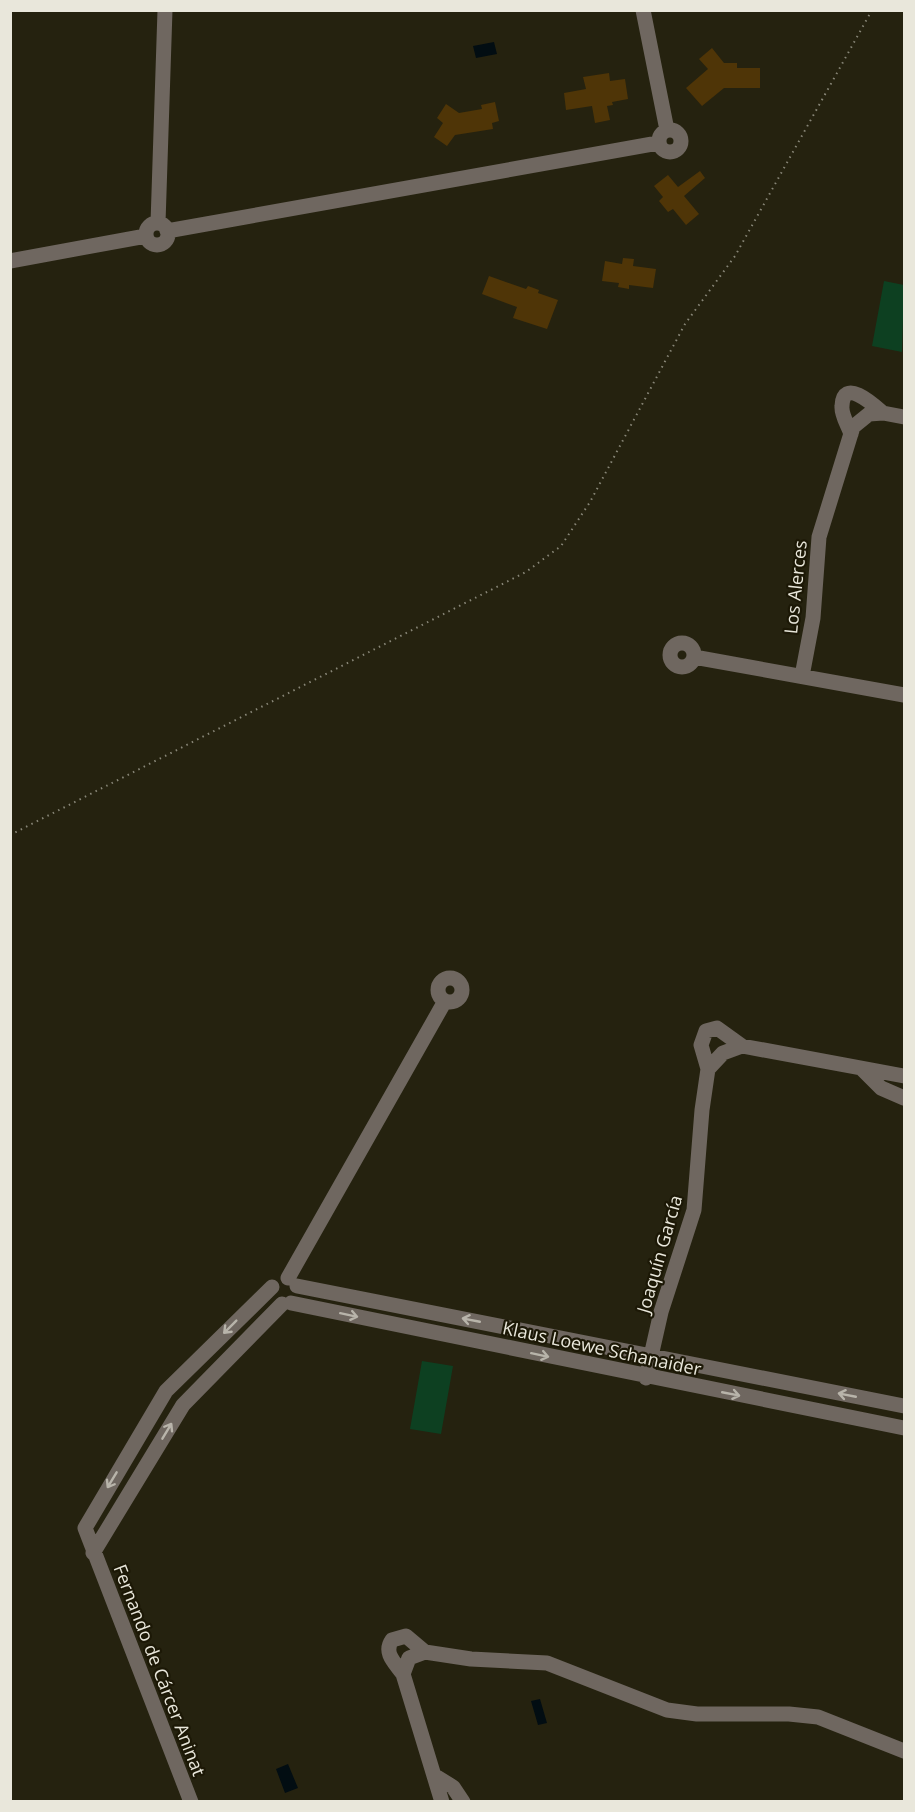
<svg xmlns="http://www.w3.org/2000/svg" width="915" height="1812" font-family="'Open Sans',sans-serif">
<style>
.green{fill:#0d4021}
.water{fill:#020d12}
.building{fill:#4f3507}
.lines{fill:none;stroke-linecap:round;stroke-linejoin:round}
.path{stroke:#888677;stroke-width:2;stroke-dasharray:1.5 4.5;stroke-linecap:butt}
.minor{stroke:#6f6760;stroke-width:15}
.oneway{stroke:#b8b4aa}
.labels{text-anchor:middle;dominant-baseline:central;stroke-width:4.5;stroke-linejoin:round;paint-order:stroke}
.street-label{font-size:18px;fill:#e9e7db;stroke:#1c1806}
</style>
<rect width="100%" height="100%" fill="#25220f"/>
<path class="green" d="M884 281 904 285 902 352 872 346Z
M422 1361 453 1366 441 1434 410 1429Z"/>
<path class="water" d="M494 42 497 54 476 58 473 46Z
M540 1699 547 1723 538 1725 531 1701Z
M288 1764 298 1788 285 1793 276 1769Z"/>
<path class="building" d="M712 48 724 63H737V68H760V88H724L702 106 686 88 708 69 699 59Z
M609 73 610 81 625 79 628 99 612 102 613 105 607 106 610 120 595 123 592 106 566 110 564 93 586 89 583 77Z
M495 102 499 121 492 123 493 129 455 135 447 146 434 137 443 123 437 118 446 104 459 113 482 109 481 105Z
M700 171 705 178 684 196 699 214 686 225 673 209 668 212 659 201 663 197 654 186 668 175 678 187Z
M623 258 634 259 633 266 656 269 653 288 629 285V289L618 287 619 283 602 281 605 261 622 264Z
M489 276 526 289 528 286 539 290 538 293 558 300 547 329 513 318 517 307 482 294Z"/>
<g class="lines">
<path class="path" d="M10 835 526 572 561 546 590 502 685 324 735 256 872 10"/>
<path class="minor" d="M643 10 667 130
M659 141a11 11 0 1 1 22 0a11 11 0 1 1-22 0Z
M158 223 165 10
M146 234a11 11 0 1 1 22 0a11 11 0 1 1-22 0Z
M167 231 658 143
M10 261 146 236
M851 434C848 425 841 415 842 406 843 376 875 406 883 413
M670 655a12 12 0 1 1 24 0a12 12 0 1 1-24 0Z
M694 657 904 695
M802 676 813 618 819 537 853 427 869 414 883 413 904 417
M438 990a12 12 0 1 1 24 0a12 12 0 1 1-24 0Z
M708 1069 723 1053 742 1046 904 1076
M863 1070 881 1088 904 1098
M288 1278 445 1001
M297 1286 904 1406
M291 1303 904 1428
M646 1378 661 1312 694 1210 702 1110 708 1069 701 1045 706 1031 717 1028 742 1046
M93 1553 183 1405 282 1304
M403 1674C395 1663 383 1653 392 1640L406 1636 425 1652
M437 1777 453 1787 463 1802
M191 1802 85 1528 166 1391 272 1287
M442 1802 403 1674 409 1658 425 1652 471 1659 547 1663 667 1710 697 1714H789L818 1717 904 1751"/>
</g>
<defs><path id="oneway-shaft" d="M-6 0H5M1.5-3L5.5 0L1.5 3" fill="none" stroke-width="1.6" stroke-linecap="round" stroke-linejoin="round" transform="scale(1.5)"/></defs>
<g class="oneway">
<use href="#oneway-shaft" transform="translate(349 1315) rotate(12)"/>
<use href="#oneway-shaft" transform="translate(471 1320) rotate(-169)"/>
<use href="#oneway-shaft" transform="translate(230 1327) rotate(135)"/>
<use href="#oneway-shaft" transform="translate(540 1355) rotate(12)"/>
<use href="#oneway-shaft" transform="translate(731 1394) rotate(11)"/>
<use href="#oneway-shaft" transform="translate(847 1395) rotate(-169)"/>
<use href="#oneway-shaft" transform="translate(167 1431) rotate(-59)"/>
<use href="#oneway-shaft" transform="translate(112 1480) rotate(121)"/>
</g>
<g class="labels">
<g class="street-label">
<text transform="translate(795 587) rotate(-84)">Los Alerces</text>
<text transform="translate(659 1254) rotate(-74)">Joaquín García</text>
<text transform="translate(602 1348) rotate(12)">Klaus Loewe Schanaider</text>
<text transform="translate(160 1670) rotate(69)">Fernando de Cárcer Aninat</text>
</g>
</g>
<rect width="915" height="1812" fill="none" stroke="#e9e7db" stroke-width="24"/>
</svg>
